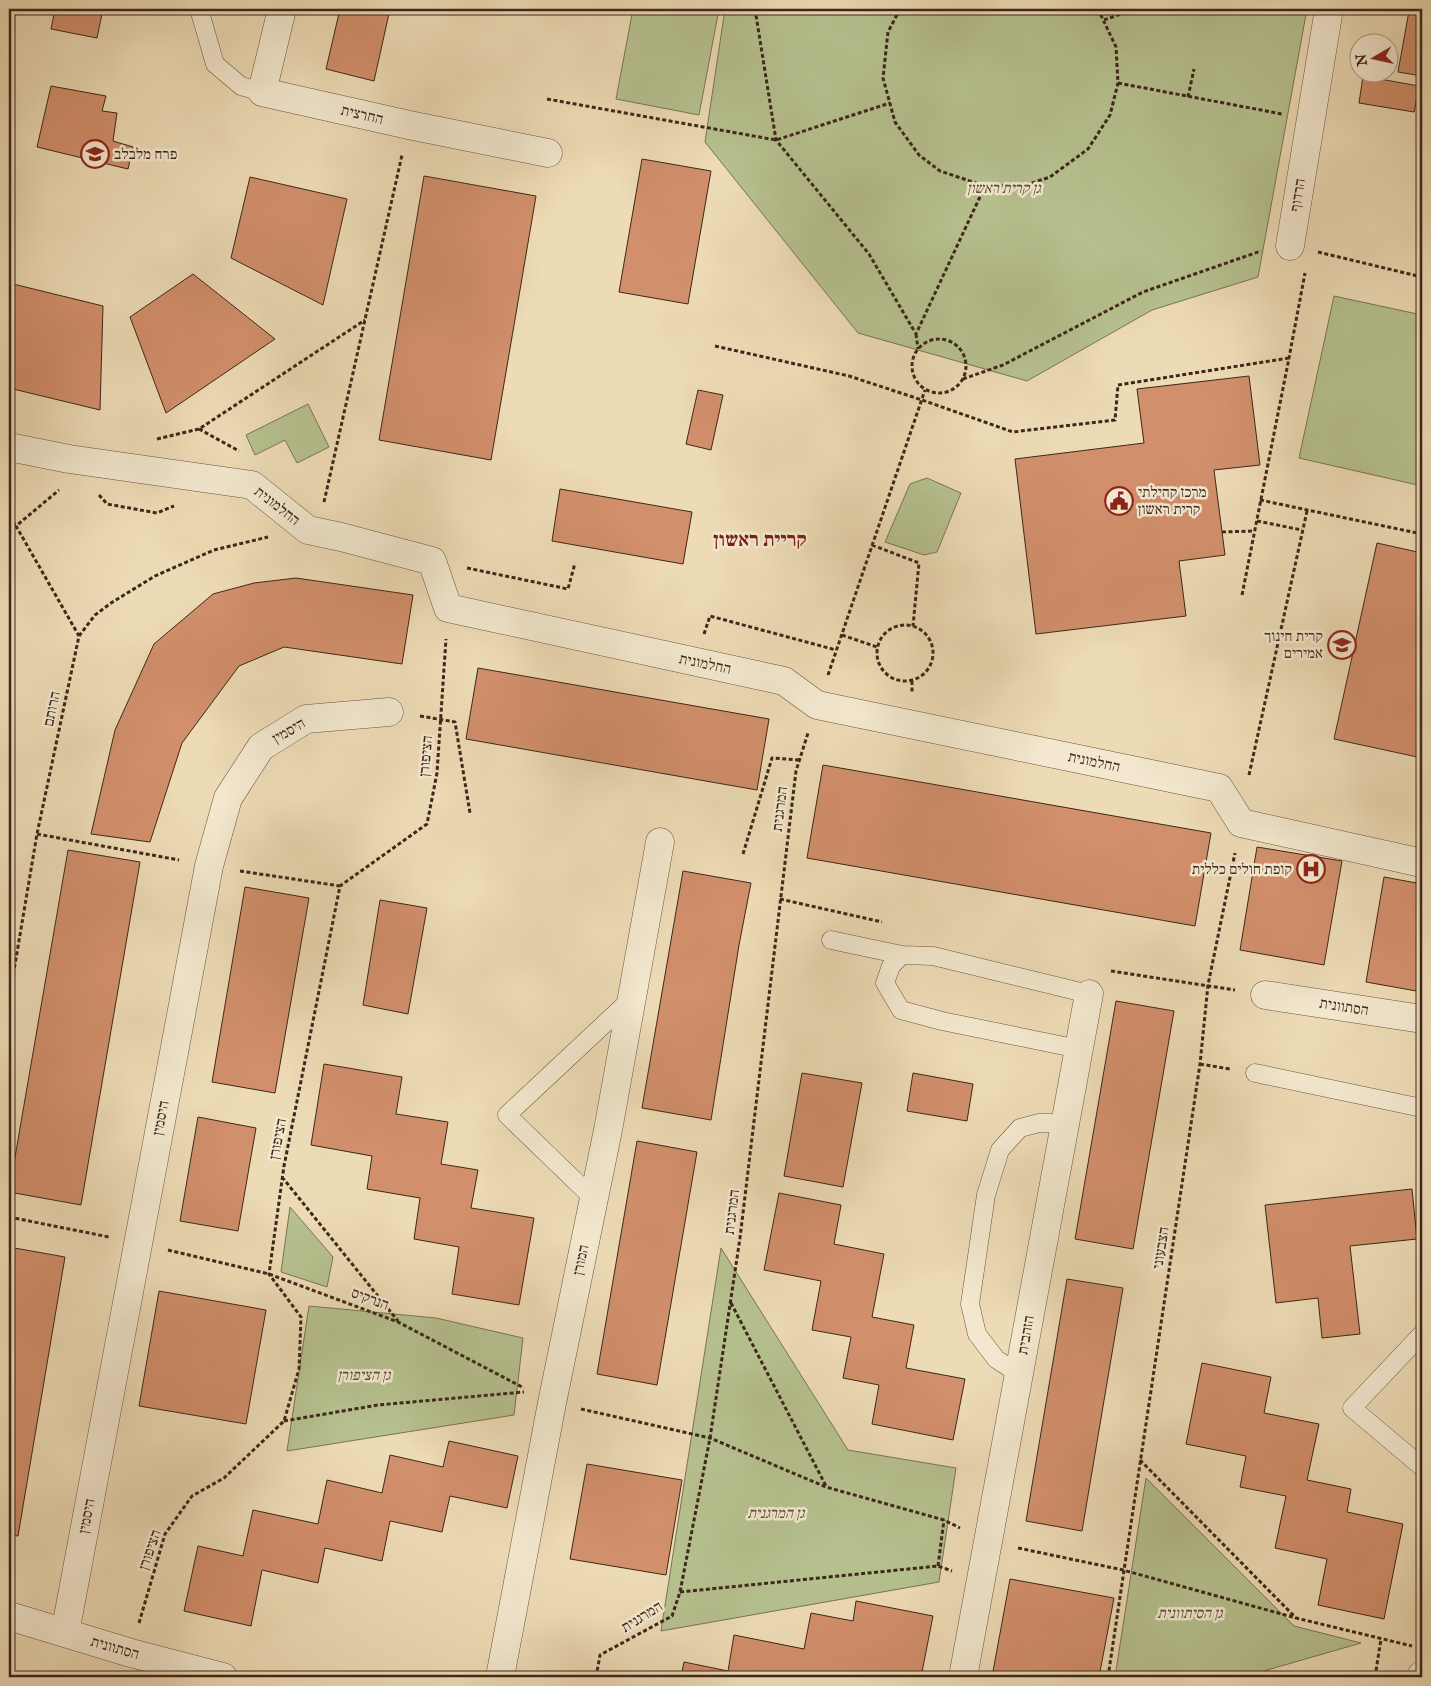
<svg xmlns="http://www.w3.org/2000/svg" width="1431" height="1686" font-family="'IM FELL English','Frank Ruhl Libre',serif">
<style>
.green{fill:#b6c18f;stroke:#7a7454}
.building{fill:#d18f6b;stroke:#3d271a}
.lines{fill:none;stroke-linecap:round;stroke-linejoin:round}
.lane-casing{stroke:#695441;stroke-width:19}
.street-casing{stroke:#695441;stroke-width:29}
.path{stroke:#3d271a;stroke-width:3;stroke-dasharray:4 2.5;stroke-linecap:butt}
.lane{stroke:#f3e8cf;stroke-width:18}
.street{stroke:#f3e8cf;stroke-width:28}
.labels{text-anchor:middle;dominant-baseline:central;stroke-width:5;stroke-linejoin:round;paint-order:stroke}
.street-label{font-size:15px;fill:#3d271a;stroke:#f3e8cf}
.poi-label{font-size:15px;fill:#3d271a;stroke:#f3e8cf;text-anchor:start}
.park-label{font-size:15px;font-style:italic;fill:#5b4e37;stroke:#f3e8cf}
.district-label{font-size:20px;font-weight:bold;fill:#7a1f14;stroke:#f3e8cf}
</style>
<rect width="100%" height="100%" fill="#eddbb5"/>
<filter id="stains"><feTurbulence type="fractalNoise" baseFrequency=".004" numOctaves="4"/><feColorMatrix values="0 0 0 0 .2 0 0 0 0 .09 0 0 0 0 .02 0 0 0 .5 -.17"/></filter>
<radialGradient id="worn" r=".72"><stop offset=".6" stop-color="#630" stop-opacity="0"/><stop offset="1" stop-color="#630" stop-opacity=".3"/></radialGradient>
<path class="green" d="M633 9H719L699 115 616 99Z
M725 9H1307L1258 277 1152 310 1027 381 858 333 705 142Z
M1334 296 1422 315V486L1299 458Z
M308 404 329 447 297 463 285 440 255 455 246 435Z
M927 478 961 493 937 552 924 555 885 542 910 484Z
M290 1207 333 1257 327 1287 281 1272Z
M721 1248 848 1450 956 1468 939 1582 661 1631Z
M309 1306 436 1318 523 1338 514 1415 287 1451Z
M1146 1478 1294 1626 1361 1643 1243 1677H1115Z"/>
<path class="building" d="M55 9H103L97 38 51 29Z
M340 9H390L374 81 326 69Z
M1409 11 1422 13V76L1398 72Z
M1363 76 1419 86 1414 112 1359 103Z
M51 86 106 96 102 111 117 113 113 141 133 147 128 169 37 147Z
M642 159 711 171 688 304 619 292Z
M424 176 536 196 491 460 379 440Z
M250 177 347 199 323 305 231 258Z
M193 274 275 339 166 413 130 317Z
M9 283 103 306 100 410 9 388Z
M1249 376 1260 465 1214 470 1225 555 1179 561 1186 616 1036 634 1015 459 1144 443 1137 389Z
M698 390 723 395 711 450 686 444Z
M560 489 692 512 683 564 552 541Z
M1377 543 1422 553V758L1334 739Z
M296 578 413 595 402 664 284 647 239 666 182 743 150 842 91 834 115 730 154 644 213 594 254 583Z
M478 668 769 719 757 790 466 739Z
M823 765 1211 833 1195 926 807 858Z
M1257 847 1342 861 1324 965 1240 950Z
M68 850 140 862 81 1205 9 1192Z
M683 871 751 883 739 945 711 1120 642 1108Z
M1384 877 1422 884V992L1366 982Z
M245 887 309 898 275 1093 212 1082Z
M380 900 427 908 408 1014 363 1005Z
M1116 1001 1174 1011 1133 1249 1075 1239Z
M324 1064 402 1077 396 1114 448 1122 441 1164 478 1170 471 1208 534 1218 519 1305 452 1294 459 1247 414 1239 420 1198 367 1189 372 1156 311 1145Z
M802 1073 862 1083 843 1187 784 1176Z
M913 1073 973 1084 967 1121 907 1111Z
M198 1117 256 1128 238 1231 180 1221Z
M637 1141 697 1152 657 1385 597 1374Z
M1412 1189 1417 1239 1350 1246 1360 1334 1322 1338 1318 1298 1276 1303 1265 1205Z
M779 1193 841 1205 834 1244 884 1254 872 1317 914 1325 906 1368 965 1379 953 1440 872 1424 879 1385 843 1378 851 1337 812 1330 821 1281 764 1270Z
M9 1247 65 1257 18 1536 9 1535Z
M1067 1279 1123 1288 1082 1531 1026 1521Z
M159 1291 266 1310 246 1424 139 1406Z
M1202 1363 1271 1377 1264 1413 1319 1424 1307 1480 1351 1489 1347 1512 1403 1524 1384 1619 1318 1605 1327 1559 1275 1548 1286 1496 1240 1487 1246 1456 1186 1444Z
M449 1441 518 1456 507 1508 450 1496 442 1532 390 1521 382 1561 325 1548 318 1583 262 1570 251 1626 184 1611 198 1546 243 1556 253 1510 318 1524 327 1480 382 1493 390 1455 443 1467Z
M587 1464 682 1480 666 1575 570 1559Z
M1010 1579 1114 1598 1099 1677H992Z
M856 1601 933 1616 921 1677H681L684 1662 728 1671 734 1635 804 1649 811 1613 853 1621Z"/>
<g class="lines">
<defs>
<path id="lane" d="M199 9 215 64 241 86 262 92
M831 940 902 955
M1079 1049 942 1021 901 1010 885 983 891 966 902 955 933 956 1089 994
M1255 1073 1422 1108
M594 1199 507 1115 631 999
M1422 1334 1352 1408 1422 1467
M1019 1374 996 1359 977 1334 970 1304 986 1195 1000 1150 1020 1128 1039 1123H1065"/>
<path id="street" d="M282 9 262 92 409 125 548 153
M1290 246 1329 9
M9 447 69 459 252 485 308 530 341 537 432 561 448 608 784 681 817 705 1219 788 1241 823 1422 863
M1265 995 1422 1019
M9 1616 131 1653 223 1677
M65 1633 209 866 228 798 261 747 306 719 389 712
M500 1677 552 1403 608 1130 660 842
M963 1677 1089 994
M1422 1677V1675"/>
</defs>
<use href="#lane" class="lane-casing"/>
<use href="#street" class="street-casing"/>
<path class="path" d="M755 9 776 140 869 254 916 334 985 186
M900 9 888 32 883 78 895 122 919 155 940 171 985 186 1026 185 1050 177 1088 149 1110 115 1118 83 1116 47 1098 9
M9 20 15 9
M1104 20 1135 9
M1118 83 1282 114
M1188 97 1194 69
M547 99 776 140 890 103
M1318 252 1422 277
M916 334 918 349
M912 366a27 27 0 1 1 54 0a27 27 0 1 1-54 0Z
M715 346 849 376 922 400 1013 432 1115 420 1118 385 1289 358
M963 379 1003 365 1143 292 1261 251
M199 429 239 451
M157 439 199 429 365 320
M99 495 107 504 157 513 174 506
M1260 500 1422 534
M324 502 402 155
M9 516 16 526 9 532
M1257 521 1302 530
M1222 532 1254 531
M872 545 919 563 913 626
M467 568 568 589 575 563
M1242 595 1289 358 1305 273
M877 653a28 28 0 1 1 56 0a28 28 0 1 1-56 0Z
M704 634 710 616 836 650
M842 635 877 647
M79 636 95 615 111 603 155 576 214 550 268 537
M828 675 925 390
M912 681V693
M420 716 455 722 470 813
M1249 775 1307 511
M37 834 179 860
M743 854 772 758 799 760
M240 871 340 886
M780 899 882 922
M1111 971 1235 990
M9 1000 37 834 79 636 16 526 59 490
M1200 1064 1230 1069
M282 1177 398 1321
M9 1217 109 1237
M168 1250 269 1274 398 1322 524 1388
M731 1303 826 1486
M581 1409 710 1438 826 1487 944 1520 960 1528
M284 1421 378 1405 524 1392
M1140 1460 1296 1618
M1018 1548 1123 1570 1296 1618 1412 1646
M938 1566 944 1520
M680 1592 938 1566 952 1571
M139 1623 165 1534 192 1496 224 1478 284 1421 299 1369 301 1317 269 1274 284 1166 340 886 427 824 437 773 446 639
M596 1677 600 1655 672 1616 680 1592 710 1438 740 1238 796 771 808 733
M1108 1677 1200 1064 1208 985 1235 853
M1375 1677 1381 1639"/>
<use href="#lane" class="lane"/>
<use href="#street" class="street"/>
</g>
<defs>
<symbol id="school-ring" viewBox="-11 -11 22 22"><circle r="9.5" fill="#f3e8cf" stroke="#8f2418" stroke-width="1.5"/><path d="M0-5L7-2L0 1L-7-2ZM-4 1L0 2.5L4 1V4Q0 6-4 4Z" fill="#8f2418"/></symbol>
<symbol id="civic-ring" viewBox="-11 -11 22 22"><circle r="9.5" fill="#f3e8cf" stroke="#8f2418" stroke-width="1.5"/><path d="M-.6-6.5H3V-4.5H.6V-3L4-1V1h2V6H-6V1h2V-1L-.6-3ZM-1.2 2.5V6h2.4V2.5Z" fill="#8f2418"/></symbol>
<symbol id="hospital-ring" viewBox="-11 -11 22 22"><circle r="9.5" fill="#f3e8cf" stroke="#8f2418" stroke-width="1.5"/><path d="M-5-5h3v3.5h4V-5h3V5h-3V1.5h-4V5h-3Z" fill="#8f2418"/></symbol>
</defs>
<g fill-rule="evenodd">
<use href="#school-ring" x="79" y="138" width="32" height="32"/>
<use href="#civic-ring" x="1103" y="485" width="32" height="32"/>
<use href="#school-ring" x="1326" y="629" width="32" height="32"/>
<use href="#hospital-ring" x="1295" y="853" width="32" height="32"/>
</g>
<g class="labels">
<g class="street-label">
<text transform="translate(362 115) rotate(13)">החרצית</text>
<text transform="translate(1298 195) rotate(-81)">הרדוף</text>
<text transform="translate(277 506) rotate(38)">החלמונית</text>
<text transform="translate(705 664) rotate(12)">החלמונית</text>
<text transform="translate(52 709) rotate(-78)">הרותם</text>
<text transform="translate(289 731) rotate(-30)">היסמין</text>
<text transform="translate(426 756) rotate(-85)">הציפורן</text>
<text transform="translate(1094 762) rotate(12)">החלמונית</text>
<text transform="translate(780 809) rotate(-83)">המרגנית</text>
<text transform="translate(1344 1007) rotate(9)">הסתוונית</text>
<text transform="translate(161 1118) rotate(-79)">היסמין</text>
<text transform="translate(278 1139) rotate(-79)">הציפורן</text>
<text transform="translate(732 1212) rotate(-83)">המרגנית</text>
<text transform="translate(1161 1248) rotate(-81)">הצבעוני</text>
<text transform="translate(581 1260) rotate(-78)">המורן</text>
<text transform="translate(370 1299) rotate(20)">הנרקיס</text>
<text transform="translate(1026 1335) rotate(-80)">הזהבית</text>
<text transform="translate(87 1516) rotate(-79)">היסמין</text>
<text transform="translate(150 1550) rotate(-71)">הציפורן</text>
<text transform="translate(642 1617) rotate(-32)">המרגנית</text>
<text transform="translate(115 1648) rotate(16)">הסתוונית</text>
</g>
<g class="poi-label">
<text x="114" y="154">פרח מלבלב</text>
<text x="1138" y="492">מרכז קהילתי<tspan x="1138" dy="17">קרית ראשון</tspan></text>
<text x="1323" y="636" text-anchor="end">קרית חינוך<tspan x="1323" dy="17">אמירים</tspan></text>
<text x="1292" y="869" text-anchor="end">קופת חולים כללית</text>
</g>
<g class="park-label">
<text x="1004" y="188">גן קרית ראשון</text>
<text x="364" y="1375">גן הציפורן</text>
<text x="776" y="1513">גן המרגנית</text>
<text x="1190" y="1613">גן הסיתוונית</text>
</g>
<g class="district-label">
<text x="760" y="540">קריית ראשון</text>
</g>
</g>
<rect width="1431" height="1686" fill="none" stroke="#eddbb5" stroke-width="30"/>
<rect x="10" y="10" width="1411" height="1666" fill="none" stroke="#3d271a" stroke-width="2.5"/>
<rect x="15" y="15" width="1401" height="1656" fill="none" stroke="#3d271a"/>
<g transform="translate(1374 58) rotate(261)"><circle r="24" fill="#f3e8cf" stroke="#aa9b87"/>
<path d="M0-4L9 19L0 12L-9 19Z" fill="#8f2418"/>
<text y="-8" font-size="14" font-weight="bold" text-anchor="middle" fill="#3d271a">N</text>
</g>
<rect width="100%" height="100%" filter="url(#stains)"/>
<rect width="100%" height="100%" fill="url(#worn)"/>
</svg>
